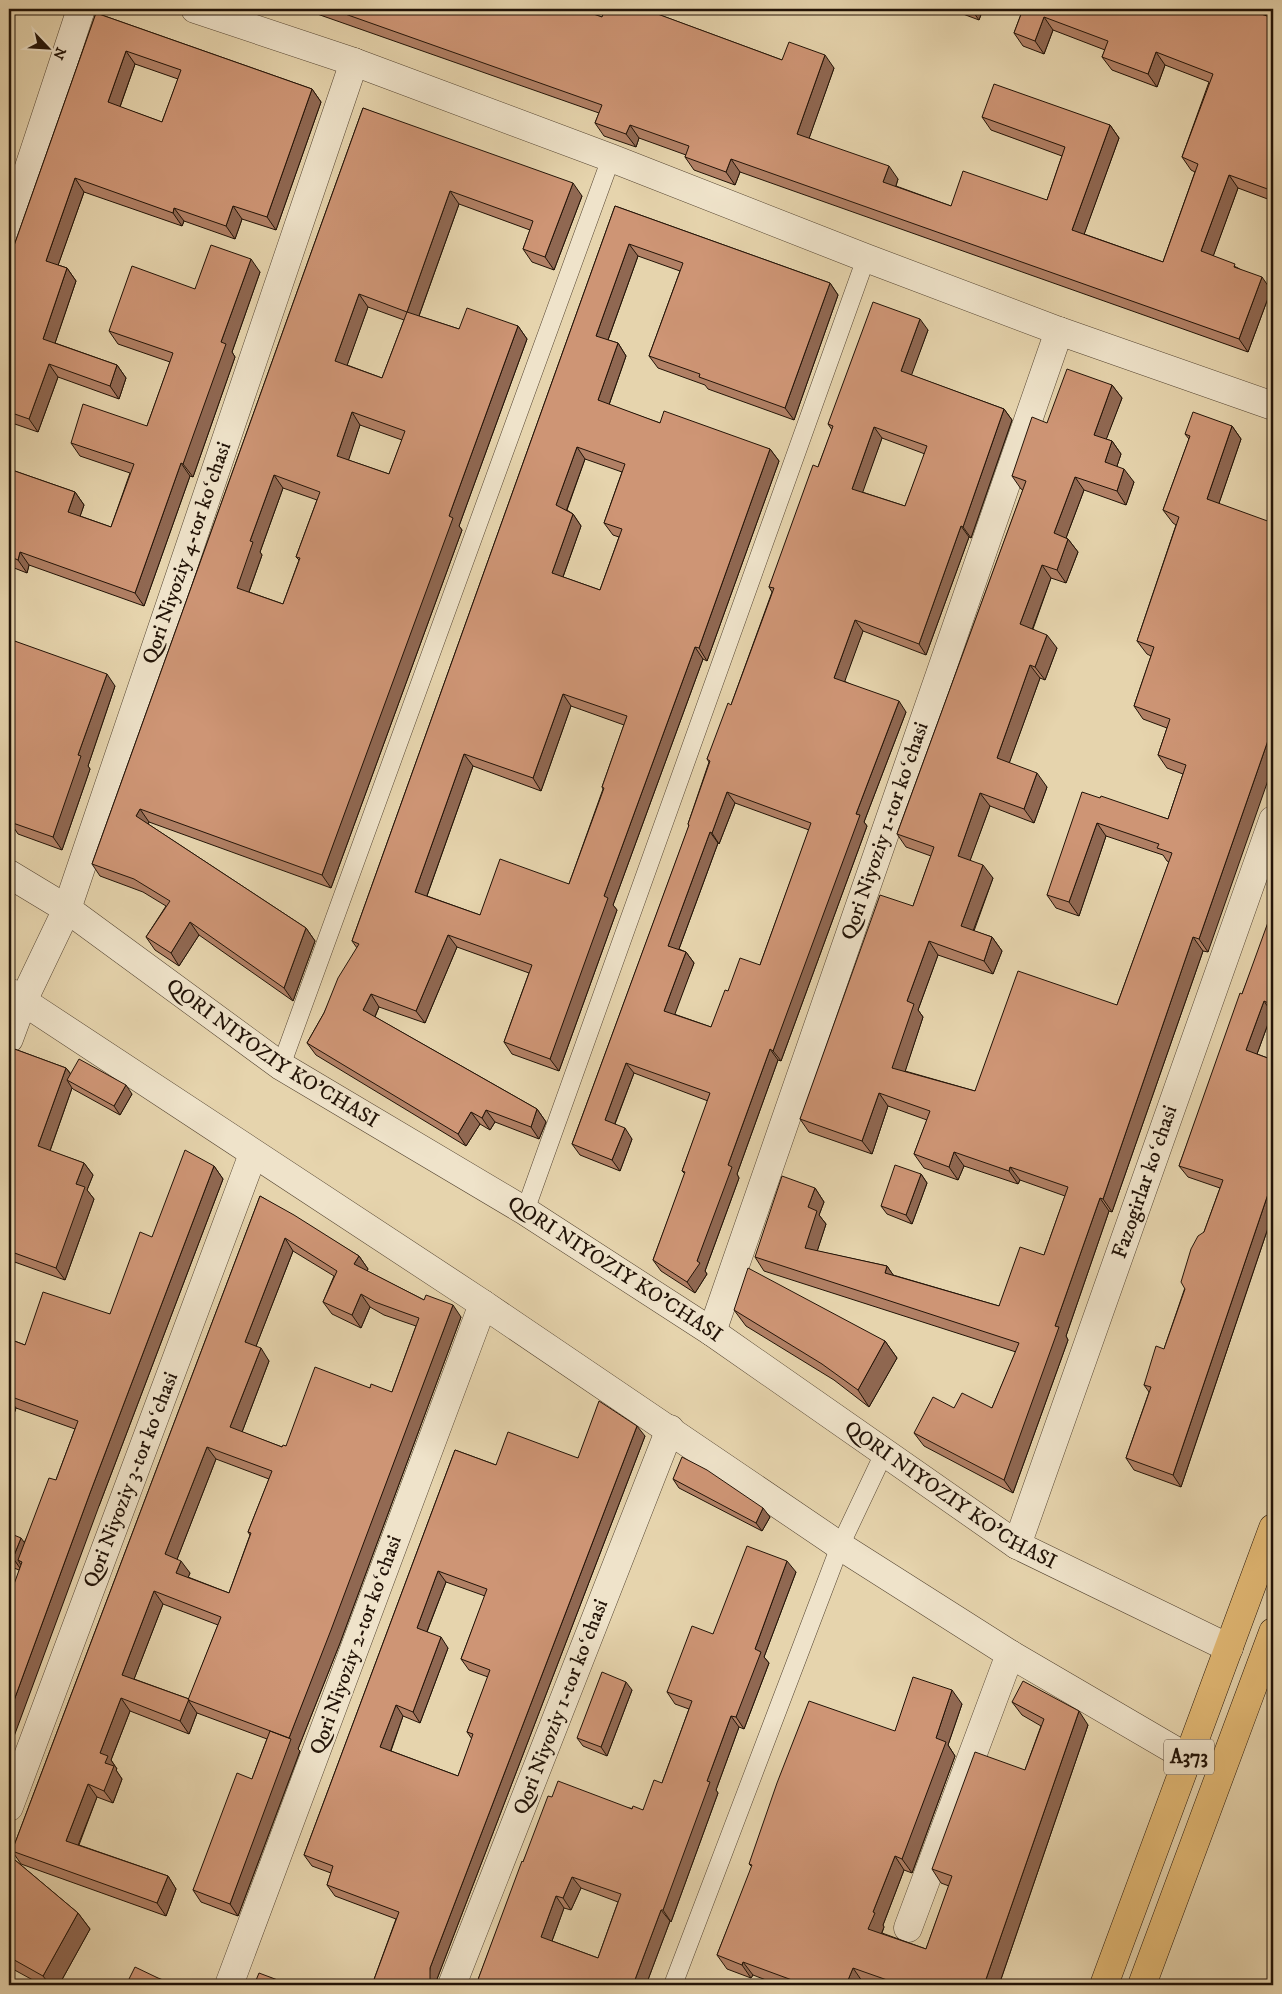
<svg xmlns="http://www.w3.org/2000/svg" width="1282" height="1994" font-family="'IM FELL DW Pica',serif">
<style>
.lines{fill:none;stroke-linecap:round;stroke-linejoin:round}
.service-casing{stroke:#534330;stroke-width:19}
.minor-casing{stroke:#534330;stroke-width:29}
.trunk-casing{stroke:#221307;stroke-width:29}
.service{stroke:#efe3ca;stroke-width:18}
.minor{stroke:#efe3ca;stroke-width:28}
.trunk{stroke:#e3ba76;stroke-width:28}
.wall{fill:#b18065;stroke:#221307;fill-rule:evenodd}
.shaded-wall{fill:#906852;stroke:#221307}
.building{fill:#ce9575;stroke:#221307;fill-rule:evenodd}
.labels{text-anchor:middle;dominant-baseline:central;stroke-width:4.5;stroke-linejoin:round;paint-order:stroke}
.shield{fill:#efe3ca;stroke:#605142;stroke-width:1}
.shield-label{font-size:20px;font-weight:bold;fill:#221307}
.street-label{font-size:21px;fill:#221307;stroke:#efe3ca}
</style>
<rect width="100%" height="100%" fill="#e6d4ad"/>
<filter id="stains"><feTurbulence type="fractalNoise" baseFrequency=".004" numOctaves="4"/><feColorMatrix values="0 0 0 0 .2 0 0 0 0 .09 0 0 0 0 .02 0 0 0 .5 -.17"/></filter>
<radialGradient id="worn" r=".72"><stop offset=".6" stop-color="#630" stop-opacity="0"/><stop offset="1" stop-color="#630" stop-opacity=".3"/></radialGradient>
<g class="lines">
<defs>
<path id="service" d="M281 1066 611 158
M525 1211 866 258
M673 1985 840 1546 884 1453"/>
<g id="minor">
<path d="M195 9 354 62 611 158 866 258 1059 331 1273 406"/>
<path d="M9 228 81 9"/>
<path id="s1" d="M9 874 67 909 281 1066 525 1211 712 1332 1017 1545 1229 1648"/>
<path d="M9 992 483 1304 840 1546 1010 1654 1188 1758"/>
<path d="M9 1039 23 1001 67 909 354 62"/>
<path d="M712 1332 1059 331"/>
<path d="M1017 1545 1273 820"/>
<path d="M9 1807 253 1154"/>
<path d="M908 1928 1010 1654"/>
<path d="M229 1985 483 1304"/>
<path d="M452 1985 670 1429"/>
</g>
<path id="trunk" d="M1104 1985 1273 1528
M1142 1985 1273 1632"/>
</defs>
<use href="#service" class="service-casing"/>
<use href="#minor" class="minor-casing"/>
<use href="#trunk" class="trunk-casing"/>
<use href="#service" class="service"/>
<use href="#minor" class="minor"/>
<use href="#trunk" class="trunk"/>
</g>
<path class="wall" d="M303 9H579L602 17 605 9H650L649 11 782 60 834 68 809 138 898 179 896 186 951 206 1047 200 1062 156 991 130 982 117 1110 125 1119 138 1084 234 1163 262 1195 172 1191 170 1182 157 1209 82 1165 65 1157 87 1112 70 1102 57 1105 50 1053 30 1044 54 1023 46 1014 33 1023 9 1273 18V201L1238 188 1213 256 1238 268 1271 290 1248 352 740 172 735 185 694 170 685 157 686 155 639 138 636 147 604 136 595 123 599 113Z
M954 9H983L979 20 955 11Z
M96 13 312 89 321 102 276 230 242 219 235 239 184 221 182 226 84 192 58 265 67 268 76 281 55 343 117 365 126 378 119 399 58 377 38 432 9 422V260ZM135 64 178 79 162 122 120 107Z
M363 108 582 196 554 270 532 262 523 249 530 230 459 204 419 316 459 329 518 326 527 339 459 526 462 530 331 888 149 822 148 824 306 928 315 941 293 1001 199 935 179 966 155 950 146 937 166 906 143 892 100 876 92 864ZM368 307 404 320 382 378 347 365ZM360 425 402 440 389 474 348 460ZM283 488 317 500 296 557 299 560 283 604 249 592 262 555 260 552Z
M615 206 830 283 838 295 794 420 708 389 705 385 658 368 649 356 680 271 638 256 608 340 618 343 626 356 609 405 660 423 770 449 779 461 707 661 703 659 613 905 617 910 559 1071 512 1054 504 1042 529 973 457 947 425 1023 379 1007 375 1017 537 1109 546 1122 539 1139 495 1122 490 1130 480 1124 466 1146 316 1055 307 1043 324 1013 357 948 352 941ZM585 459 622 472 604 523 613 535 619 537 600 590 563 577 581 526 573 514 567 510ZM571 706 624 725 602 787 603 789 569 884 480 915 427 896 473 766 541 791Z
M260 272 232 352 235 357 193 477 190 476 144 606 29 565 27 573 9 566V469L75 492 84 505 80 516 111 527 130 473 80 456 71 443 147 426 170 362 118 344 109 331 195 289Z
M928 330 911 375 1004 409 1012 420 971 538 969 537 926 655 863 631 844 681 906 712 864 822 867 826 781 1061 778 1060 737 1174 739 1178 705 1271 707 1274 695 1293 661 1271 653 1260 685 1174 682 1171 708 1101 634 1073 615 1124 632 1139 620 1171 580 1155 572 1144 689 826 688 824 709 762 707 759 731 705 772 592 769 587 818 467 832 430 828 424ZM882 438 925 454 905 506 862 492ZM735 803 809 830 760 965 728 991 711 1027 674 1014 694 963 686 952 679 949 718 843 719 844Z
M1112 385 1122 398 1106 439 1112 441 1121 454 1117 466 1134 482 1126 505 1084 490 1066 538 1068 539 1078 552 1066 583 1051 578 1033 629 1057 648 1045 680 1040 678 1009 763 1047 787 1034 823 990 806 970 860 993 878 974 931 992 937 1002 951 993 974 938 955 918 1010 923 1017 905 1071 975 1091 1117 1005 1169 862 1167 861 1163 855 1106 836 1079 916 1056 908 1047 895 1100 798 1168 819 1183 774 1167 768 1158 755 1167 728 1143 719 1134 706 1151 656 1147 654 1137 641 1176 525 1173 523 1163 510 1189 439 1185 434 1232 426 1241 439 1219 503 1208 952 1203 951 1112 1212 1109 1211 1066 1336 1068 1340 1013 1493 924 1446 914 1433 954 1408H992L1016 1352 764 1271 755 1257 815 1188 824 1202 819 1215 826 1224 817 1251 887 1266 893 1275 999 1306 1044 1255 1065 1196 1020 1180 1018 1184 964 1166 958 1180 924 1168 914 1154 927 1120 888 1106 872 1154 809 1132 800 1119 913 906 931 856 906 847 897 834 1023 490 1021 489 1012 476 1047 423Z
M9 639 115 686 88 766 90 769 62 850 18 834 10 822 11 817H9Z
M1273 915V1014L1272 1013 1257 1054 1273 1060V1213L1181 1487 1134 1470 1126 1458 1149 1392 1144 1385 1164 1349 1204 1232 1220 1188 1188 1177 1179 1166 1242 994Z
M9 1047 66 1068 71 1074 132 1094 120 1115 73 1089 72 1088 50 1151 84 1163 93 1175 87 1190 94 1199 65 1280 9 1260Z
M214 1166 223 1179 99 1506 19 1570 9 1566V1533L24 1543 56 1480 75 1429 16 1408 9 1428V1339L25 1345 110 1314 152 1237Z
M921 1174 927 1183 912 1224 887 1214 881 1206Z
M260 1196 359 1256 368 1269 367 1271 424 1300 461 1317 340 1643 298 1749 300 1751 238 1916 201 1902 193 1890 252 1779 267 1739 197 1713 189 1734 130 1711 111 1760 117 1769 116 1770 122 1779 113 1803 97 1797 79 1845 168 1876 176 1889 166 1916 21 1864 12 1851ZM293 1251 334 1276 323 1302 332 1314 361 1328 370 1307 384 1315 416 1326 392 1392 370 1388 286 1446 282 1447 242 1432 269 1361 256 1346ZM216 1459 269 1479 248 1532 250 1535 229 1593 188 1577 190 1573 177 1559ZM163 1604 218 1625 189 1699 134 1679Z
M734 1310 885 1341 897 1358 869 1407 834 1380 746 1326Z
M645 1436 437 1979 438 1985H372L396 1919 335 1896 327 1885 331 1873 312 1866 304 1855 455 1450 496 1465 578 1458ZM446 1582 485 1596 461 1659 469 1670 488 1677 467 1732 472 1739 458 1776 391 1751 403 1716 420 1723 448 1648 427 1632Z
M673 1479 770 1517 762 1531 679 1488Z
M796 1572 764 1657 769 1663 744 1729 739 1727 716 1790 718 1793 671 1922 670 1921 646 1985H476L523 1862 552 1797 643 1810 662 1783 689 1709 675 1704 667 1692 713 1634ZM581 1888 618 1902 598 1958 552 1941 564 1908 571 1910Z
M632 1690 607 1756 583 1746 577 1738Z
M1012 1702 1088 1725 999 1985H873L862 1981 861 1985H779L753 1975 751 1978 727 1969 717 1955 752 1867 749 1864 895 1731 962 1704 948 1745 955 1756 912 1873 904 1870 883 1925 884 1927 882 1933 926 1949 949 1886 941 1883 932 1869 1025 1770 1041 1726 1022 1715Z
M9 1855 78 1913 90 1929 59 1985H42L9 1967Z"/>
<path class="shaded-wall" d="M971 9H983L979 20Z
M1044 17 1053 30 1044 54 1035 41Z
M126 51 135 64 117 115 108 102Z
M1156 52 1165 65 1157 87 1148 74Z
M825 55 834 68 806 147 797 134Z
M312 89 321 102 276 230 267 217Z
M630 125 639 138 636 147 626 134Z
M1110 125 1119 138 1081 243 1072 230Z
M731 159 740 172 735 185 726 172Z
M889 166 898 179 893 195 883 182Z
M1229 175 1238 188 1210 265 1201 251Z
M75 178 84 192 55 274 46 261Z
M573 183 582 196 554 270 545 257Z
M450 191 459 204 416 324 407 312Z
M233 206 242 219 235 239 226 226Z
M174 208 184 221 182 226 173 213Z
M629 244 638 256 605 348 596 336Z
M251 259 260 272 232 352 235 357 193 477 183 464 221 342Z
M67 268 76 281 52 352 43 339Z
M1262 277 1271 290 1248 352 1239 339Z
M830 283 838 295 794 420 785 408Z
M359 294 368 307 344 374 335 361Z
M920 319 928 330 909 382 901 371Z
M518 326 527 339 459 526 462 530 331 888 322 875 449 516Z
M618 343 626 356 606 413 598 400Z
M49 364 58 377 38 432 29 419Z
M117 365 126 378 119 399 110 386Z
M1112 385 1122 398 1103 448 1094 435Z
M1004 409 1012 420 971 538 963 527Z
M352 412 360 425 346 468 337 456Z
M1232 426 1241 439 1216 512 1207 499Z
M874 427 882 438 860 500 852 489Z
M1112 441 1121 454 1114 475 1105 462Z
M577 447 585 459 564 517 556 505Z
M770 449 779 461 707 661 699 648Z
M181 463 190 476 144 606 135 593Z
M1124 469 1134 482 1126 505 1117 491Z
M274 475 283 488 260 552 262 555 246 600 237 588 250 541Z
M1075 477 1084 490 1063 546 1054 533Z
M75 492 84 505 77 525 68 512Z
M573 514 581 526 560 585 552 573Z
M961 526 969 537 926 655 919 644Z
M1068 539 1078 552 1066 583 1057 570Z
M20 552 29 565 27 573 18 560Z
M1042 565 1051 578 1029 638 1020 624Z
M855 620 863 631 842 689 834 678Z
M1047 635 1057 648 1045 680 1035 667Z
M695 647 703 659 613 905 617 910 559 1071 550 1059 604 896Z
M1030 665 1040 678 1006 772 997 758Z
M107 674 115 686 88 766 90 769 62 850 53 837 78 755Z
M563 694 571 706 541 791 533 778Z
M899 701 906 712 864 822 867 826 781 1061 773 1051 856 814Z
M1273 726V766L1208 952 1199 939Z
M464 754 473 766 424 904 415 892Z
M1037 773 1047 787 1034 823 1024 809Z
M727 792 735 803 719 844 712 833Z
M980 793 990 806 967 869 958 856Z
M140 809 149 822 145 829 136 816Z
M1097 823 1106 836 1079 916 1069 902Z
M710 832 718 843 676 957 668 946Z
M983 865 993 878 970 939 961 926Z
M190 922 199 935 179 966 171 953Z
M306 928 315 941 293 1001 284 988Z
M448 935 457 947 425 1023 416 1011Z
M992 937 1002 951 993 974 984 961Z
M1193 937 1203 951 1112 1212 1103 1199Z
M929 941 938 955 918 1010 923 1017 902 1081 892 1068 907 1001Z
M686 952 694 963 672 1022 664 1011Z
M371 994 379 1007 372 1023 363 1010Z
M1264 1001 1272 1013 1254 1062 1246 1050Z
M770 1049 778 1060 737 1174 739 1178 705 1271 707 1274 695 1293 687 1282 697 1261 728 1165Z
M626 1063 634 1073 612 1131 605 1120Z
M66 1068 75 1080H67L72 1088 47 1159 38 1146Z
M126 1085 132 1094 120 1115 114 1106Z
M879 1093 888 1106 872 1154 862 1141Z
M537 1109 546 1122 539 1139 531 1127Z
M486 1110 495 1122 490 1130 482 1118Z
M471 1112 480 1124 466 1146 458 1134Z
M625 1128 632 1139 620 1171 612 1160Z
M954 1152 964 1166 958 1180 949 1167Z
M84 1163 93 1175 87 1190 94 1199 65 1280 56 1268 76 1184Z
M214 1166 223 1179 99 1506 9 1750V1714L90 1493Z
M1010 1167 1020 1180 1018 1184 1009 1171Z
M921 1174 927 1183 912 1224 906 1215Z
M815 1188 824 1202 819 1215 826 1224 814 1261 805 1248 808 1207Z
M1273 1188V1199L1271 1195Z
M1268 1194 1273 1202V1213L1181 1487 1173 1475Z
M1100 1198 1109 1211 1066 1336 1068 1340 1013 1493 1004 1480 1055 1326Z
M285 1238 293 1251 253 1354 245 1342Z
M359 1256 368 1269 363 1277 354 1264Z
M887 1266 896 1279 885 1273Z
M361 1294 370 1307 361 1328 352 1315Z
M453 1305 461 1317 340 1643 298 1749 300 1751 238 1916 230 1904 289 1738Z
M885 1341 897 1358 869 1407 858 1390Z
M261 1348 269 1361 239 1440 230 1427Z
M9 1398 16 1408 9 1428Z
M637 1426 645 1436 437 1979 438 1985H428L430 1968Z
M207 1447 216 1459 174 1567 165 1554Z
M763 1508 770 1517 762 1531 756 1523Z
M21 1538 30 1550 22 1562 18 1560 23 1568 22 1571 13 1558Z
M181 1561 190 1573 185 1585 176 1573Z
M787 1561 796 1572 764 1657 769 1663 744 1729 736 1717 755 1649Z
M438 1571 446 1582 424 1639 417 1628Z
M154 1591 163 1604 131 1687 122 1675Z
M441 1637 448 1648 420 1723 413 1712Z
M626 1682 632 1690 607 1756 601 1747Z
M952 1690 962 1704 948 1745 955 1756 912 1873 902 1859 936 1738Z
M121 1698 130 1711 111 1760 117 1769 116 1770 122 1779 113 1803 104 1791 105 1763 100 1753Z
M188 1700 197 1713 189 1734 180 1721Z
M396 1705 403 1716 388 1758 380 1747Z
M1079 1711 1088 1725 999 1985H984Z
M731 1716 739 1727 716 1790 718 1793 671 1922 663 1910 707 1781Z
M88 1784 97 1797 75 1853 66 1841Z
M895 1856 904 1870 883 1925 884 1927 878 1942 868 1929 873 1912Z
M168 1876 176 1889 166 1916 157 1903Z
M572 1877 581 1888 571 1910 563 1898Z
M556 1896 564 1908 549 1949 541 1937Z
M661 1910 670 1921 646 1985H633Z
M78 1913 90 1929 59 1985H50L43 1976Z
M743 1962 753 1975 751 1978 742 1965Z
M853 1968 862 1981 861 1985H846Z"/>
<path class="building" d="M331 9H579L602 17 605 9H644L782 60 789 42 825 55 797 134 889 166 883 182 951 206 963 171 1047 200 1065 147 982 117 994 84 1110 125 1072 230 1163 262 1198 164 1182 157 1213 74 1156 52 1148 74 1102 57 1108 41 1044 17 1035 41 1014 33 1023 9H1246L1273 18V191L1229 175 1201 251 1235 264 1234 267 1262 277 1239 339 731 159 726 172 685 157 689 146 630 125 626 134 595 123 602 105Z
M96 13 312 89 267 217 233 206 226 226 174 208 173 213 75 178 46 261 67 268 43 339 117 365 110 386 49 364 29 419 9 412V260ZM126 51 181 70 162 122 108 102Z
M363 108 573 183 545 257 523 249 533 221 450 191 407 312 459 329 467 308 518 326 449 516 453 518 322 875 140 809 136 816 306 928 284 988 190 922 171 953 146 937 170 901 134 879 92 864ZM359 294 407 312 382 378 335 361ZM352 412 405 431 389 474 337 456ZM274 475 320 492 296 557 300 558 283 604 237 588 253 542 250 541Z
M615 206 830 283 785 408 699 377 700 374 649 356 683 263 629 244 596 336 618 343 598 400 660 423 664 411 770 449 699 648 695 647 604 896 608 898 550 1059 504 1042 532 965 448 935 416 1011 371 994 363 1010 537 1109 531 1127 486 1110 482 1118 471 1112 458 1134 307 1043 324 1013 338 978 359 944 352 941ZM577 447 625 464 604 523 622 529 600 590 552 573 573 514 556 505ZM563 694 627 716 602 787 604 788 569 884 500 859 480 915 415 892 464 754 533 778Z
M211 245 251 259 221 342 226 344 183 464 181 463 135 593 20 552 18 560 9 556V469L75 492 68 512 111 527 134 464 71 443 83 404 147 426 173 353 109 331 132 266 195 289Z
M873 302 920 319 901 371 1004 409 963 527 961 526 919 644 855 620 834 678 899 701 856 814 860 815 773 1051 770 1049 728 1165 732 1167 697 1261 700 1263 687 1282 653 1260 685 1172 682 1171 710 1093 626 1063 605 1120 625 1128 612 1160 572 1144 689 825 688 824 710 761 707 759 728 703 731 705 774 588 769 587 813 465 818 467 833 426 828 424ZM874 427 927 446 905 506 852 489ZM727 792 811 823 760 965 740 958 728 991 725 990 711 1027 664 1011 686 952 668 946 710 832 712 833Z
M1067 369 1112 385 1094 435 1112 441 1105 462 1124 469 1117 491 1075 477 1054 533 1068 539 1057 570 1042 565 1020 624 1047 635 1035 667 1030 665 997 758 1037 773 1024 809 980 793 958 856 983 865 961 926 992 937 984 961 929 941 907 1001 914 1004 892 1068 975 1091 1018 971 1117 1005 1172 853 1157 848 1159 844 1097 823 1069 902 1047 895 1082 792 1100 798 1101 796 1168 819 1186 765 1158 755 1170 719 1134 706 1154 647 1137 641 1179 517 1163 510 1190 436 1185 434 1193 412 1232 426 1207 499 1273 523V726L1199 939 1193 937 1103 1199 1100 1198 1055 1326 1059 1327 1004 1480 914 1433 933 1397 954 1408 962 1393 992 1408 1019 1343 755 1257 782 1176 815 1188 808 1207 817 1211 805 1248 887 1266 885 1273 999 1306 1020 1247 1044 1255 1068 1187 1010 1167 1009 1171 954 1152 949 1167 914 1154 930 1111 879 1093 862 1141 800 1119 880 895 913 906 934 847 897 834 1026 481 1012 476 1032 417 1047 423Z
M9 639 107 674 78 755 81 756 53 837 10 822 14 809 9 807Z
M1271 914 1273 915V1005L1264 1001 1246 1050 1273 1060V1188L1271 1195 1268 1194 1173 1475 1126 1458 1151 1387 1144 1385 1156 1346 1164 1349 1185 1289 1181 1282 1191 1249 1198 1236 1204 1232 1223 1180 1179 1166 1240 993 1242 994Z
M9 1047 66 1068 38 1146 84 1163 76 1184 85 1187 56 1268 9 1251Z
M79 1059 126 1085 114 1106 67 1080Z
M185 1150 214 1166 90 1493 9 1714V1598L22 1562 18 1560 49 1478 56 1480 78 1421 9 1396V1339L25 1345 43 1292 110 1314 140 1232 152 1237Z
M895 1165 921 1174 906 1215 881 1206Z
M260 1196 294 1215 359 1256 354 1264 424 1300 426 1295 453 1305 331 1630 289 1738 188 1700 221 1617 154 1591 122 1675 189 1699 180 1721 121 1698 100 1753 108 1756 105 1763 114 1766 104 1791 88 1784 66 1841 168 1876 157 1903 12 1851ZM285 1238 337 1271 323 1302 352 1315 361 1294 375 1302 419 1318 392 1392 371 1384 370 1388 315 1367 286 1446 283 1445 282 1447 230 1427 261 1348 245 1342ZM207 1447 272 1471 248 1532 251 1533 229 1593 176 1573 181 1561 165 1554Z
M748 1268 885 1341 858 1390 822 1364 734 1310Z
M599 1401 637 1426 430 1968V1980L428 1985H372L399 1912 327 1885 333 1866 304 1855 455 1450 496 1465 508 1432 578 1458ZM438 1571 487 1589 461 1659 490 1670 467 1732 473 1734 458 1776 380 1747 396 1705 413 1712 441 1637 417 1628Z
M682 1457 707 1470 763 1508 756 1523 673 1479Z
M9 1533 21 1538 13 1558 9 1557Z
M747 1546 787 1561 755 1649 761 1652 736 1717 731 1716 707 1781 710 1782 663 1910H661L633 1985H476L522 1861 523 1862 548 1796 552 1797 558 1781 632 1809 633 1806 643 1810 654 1780 662 1783 692 1701 667 1692 692 1626 713 1634ZM572 1877 621 1894 598 1958 541 1937 556 1896 563 1898Z
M602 1672 626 1682 601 1747 577 1738Z
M913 1677 952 1690 936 1738 946 1742 902 1859 895 1856 873 1912 875 1913 868 1929 926 1949 952 1876 932 1869 975 1752 1025 1770 1044 1719 1012 1702 1023 1681 1079 1711 984 1985H888L890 1981 853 1968 846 1985H790L792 1980 743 1962 742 1965 717 1955 752 1865 749 1864 777 1783 809 1701 895 1731Z
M270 1731 291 1739 230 1904 193 1890 237 1773 252 1779Z
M9 1855 78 1913 43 1976 9 1957Z
M135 1967 158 1978 176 1985H126Z
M259 1973 291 1985H254Z"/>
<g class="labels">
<rect class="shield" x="1164" y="1739.5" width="50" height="35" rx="4"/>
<g class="shield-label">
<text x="1189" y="1757">A373</text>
</g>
<g class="street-label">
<text transform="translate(187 553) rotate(-71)">Qori Niyoziy 4-tor koʻchasi</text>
<text transform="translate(885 831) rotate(-71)">Qori Niyoziy 1-tor koʻchasi</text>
<text stroke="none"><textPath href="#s1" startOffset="319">QORI NIYOZIY KO'CHASI</textPath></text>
<text transform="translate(1145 1182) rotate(-71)">Fazogirlar koʻchasi</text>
<text stroke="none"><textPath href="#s1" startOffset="724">QORI NIYOZIY KO'CHASI</textPath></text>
<text transform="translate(131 1480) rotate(-69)">Qori Niyoziy 3-tor koʻchasi</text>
<text stroke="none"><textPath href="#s1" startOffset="1129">QORI NIYOZIY KO'CHASI</textPath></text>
<text transform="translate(356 1645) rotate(-70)">Qori Niyoziy 2-tor koʻchasi</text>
<text transform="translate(561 1707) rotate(-69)">Qori Niyoziy 1-tor koʻchasi</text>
</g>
</g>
<rect width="1282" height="1994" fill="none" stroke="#e6d4ad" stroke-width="30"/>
<rect x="10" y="10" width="1262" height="1974" fill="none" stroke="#221307" stroke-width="2.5"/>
<rect x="15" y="15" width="1252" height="1964" fill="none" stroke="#221307"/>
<g transform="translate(48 48) rotate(115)" stroke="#efe3ca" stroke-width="4" paint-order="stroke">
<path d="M0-4L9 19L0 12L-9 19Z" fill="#221307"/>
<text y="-8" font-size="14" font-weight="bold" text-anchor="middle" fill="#221307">N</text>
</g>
<rect width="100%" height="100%" filter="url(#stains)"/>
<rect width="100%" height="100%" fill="url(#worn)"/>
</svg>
